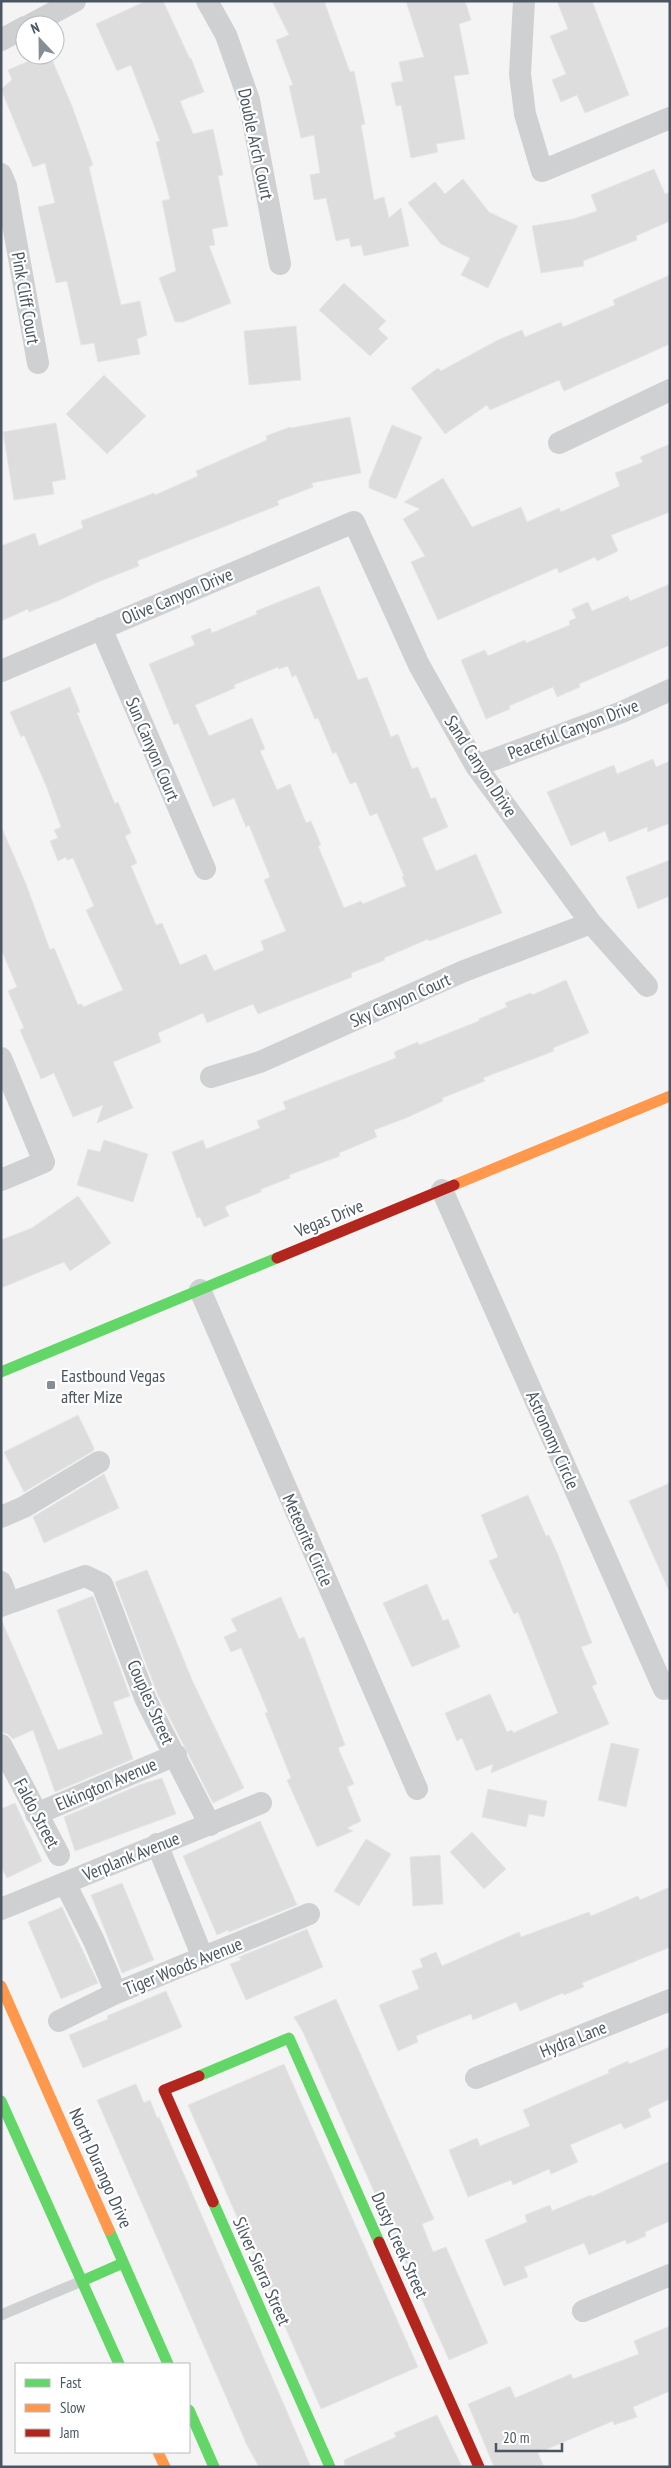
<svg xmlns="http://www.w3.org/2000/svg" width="671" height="2468" font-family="'PT Sans Narrow',sans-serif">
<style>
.building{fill:#ddddde;stroke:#e5e6e7;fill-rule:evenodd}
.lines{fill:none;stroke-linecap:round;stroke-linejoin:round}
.lane{stroke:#ced0d2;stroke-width:11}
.street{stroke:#ced0d2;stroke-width:22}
.fast{stroke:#63d668;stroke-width:11}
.slow{stroke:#ff974d;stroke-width:11}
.jam{stroke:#b3261e;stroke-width:11}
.poi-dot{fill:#868d94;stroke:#fff;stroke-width:2}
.labels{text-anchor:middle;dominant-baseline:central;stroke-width:4.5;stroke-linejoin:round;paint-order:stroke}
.street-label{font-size:18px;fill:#4a5661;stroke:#fff}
.poi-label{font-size:18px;fill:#4a5661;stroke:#fff;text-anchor:start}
</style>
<rect width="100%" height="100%" fill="#f4f4f4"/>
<path class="building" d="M146 1H163L190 59 191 58 204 92 180 101 193 134 213 129 223 175 218 176 228 226 212 229 215 245 209 246 231 303 183 322H175L159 278 176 271 162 201 170 199 156 142 160 141 131 65 117 71 96 24Z
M272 1H324L350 72 354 71 365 124 361 125 374 200 384 197 389 218 401 208 409 246 364 256 361 245 351 247 349 238 336 241 326 198 314 200 310 175 320 173 314 135 301 138 289 86 293 85 276 40 289 35Z
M406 1H465L471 20 459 24 469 74 454 76 465 139 436 144 438 152 411 158 401 105 396 106 391 83 403 81 399 62 424 57Z
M557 1H592L629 95 585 113 577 95 561 102 552 80 566 74 550 36 568 29Z
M43 55H50L72 106 93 165 89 167 121 305 140 301 147 335 137 339 140 354 98 362 94 343 81 345 67 281 56 283 38 207 55 203 45 163 33 167 1 89 12 80 8 70Z
M654 169 665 194 670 192V221L636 236 637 240 583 261 584 266 541 273 532 226 573 219 597 211 591 195Z
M463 179 489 212 518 226 488 288 461 275 470 258 441 244 408 203 435 182 445 194Z
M670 275V344L564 391 559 380 490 410 487 405 445 434 411 388 438 368 441 371 498 340 522 330 525 337 561 322 563 327 615 305 613 300Z
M344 283 386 321 378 329 388 338 370 356 319 310Z
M296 326 301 380 249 385 244 331Z
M104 375 146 416 107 454 66 414Z
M350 417 361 473 312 483 313 487 277 501 279 505 137 561 139 566 98 582 60 600 29 612 28 609 1 621V546L35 533 39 546 83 528 81 521 154 493 155 495 198 476 196 471 267 440 266 436 290 427 291 428Z
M56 423 66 479 52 482 54 494 14 500 3 432Z
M392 425 422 437 396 499 369 488V481Z
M670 444V512L611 535 618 551 597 561 595 557 559 573 557 568 438 620 411 562 425 556 403 519 420 509 404 502 443 478 472 527 521 507 527 522 559 508 561 512 620 486 615 473 643 462 640 457Z
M670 584V645L579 684 580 687 557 697 553 687 509 706 510 709 486 719 461 660 485 650 488 656 525 640 526 643 570 625 569 621 576 618 572 609 588 602 592 611 628 596 630 601Z
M319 586 358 680 367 677 391 737 398 734 412 769 418 767 431 799 435 797 448 827 422 838 436 871 476 854 502 913 429 941 428 939 384 958 385 960 351 973 352 977 258 1014 253 1004 207 1023 203 1013 158 1033 161 1042 113 1062 133 1108 97 1123 103 1105 73 1117 54 1073 41 1079 20 1030 24 1028 8 991 17 987 1 949V826L26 884 50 950 54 948 78 1005 82 1004 83 1007 123 990 86 910 94 906 73 858 67 860 66 857 58 861 50 841 58 838 54 830 61 827 47 788 24 735 21 737 10 712 70 687 80 712 77 713 115 804 118 802 131 833 125 836 137 863 131 866 156 925 162 923 180 965 206 954 214 971 262 951 264 950 261 941 286 931 264 880 270 877 249 825 246 827 234 798 213 807 178 723 174 725 149 664 195 645 191 636 210 628 212 633 257 614 256 611ZM288 666 292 677 296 675 315 719 318 718 333 754 336 752 350 784 356 782 370 816 377 813 404 876 402 877 406 886 363 904 361 901 344 908 318 846 321 845 311 821 306 823 290 784 277 790 260 751 265 749 252 718 209 736 195 705 235 688 234 685 278 667 279 669Z
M653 759 656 767 670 761V823L648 832 647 827 609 842 605 831 571 846 547 792 614 765 617 774Z
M670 860V896L638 909 626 877Z
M566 980 589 1033 553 1048 554 1051 483 1078 485 1081 442 1098 443 1101 406 1118 374 1130 377 1137 339 1153 340 1156 289 1175 290 1178 261 1189V1192L228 1205 225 1207 229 1216 204 1227 200 1217 197 1218 172 1152 203 1140 206 1149 260 1128 257 1121 286 1109 283 1102 396 1058 394 1052 418 1042 419 1045 479 1021V1019L507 1007 505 1003 531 993 532 995Z
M104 1140 148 1154 133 1202 77 1185 88 1149 100 1152Z
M78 1196 111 1243 70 1271 64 1262 1 1288V1240L32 1228Z
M78 1415 94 1448 93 1451 24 1492 4 1452Z
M104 1474 119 1508 44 1543 33 1517Z
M670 1483V1593L629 1501Z
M528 1495 546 1536 549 1535 558 1555 592 1643 581 1647 597 1684 592 1686 609 1724 491 1773 493 1764 476 1771 462 1738 457 1741 445 1713 490 1694 507 1732 512 1730 513 1733 558 1713 518 1612 514 1614 489 1561 498 1557 481 1515Z
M147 1570 192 1680 244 1788 213 1803 158 1695 115 1582Z
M427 1584 443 1621 448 1619 460 1647 412 1667 383 1603Z
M93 1596 130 1696 113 1702 133 1759 55 1792 33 1730 13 1739 8 1734 1 1732V1619L58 1750 103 1734 57 1610Z
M281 1597 299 1639 304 1637 345 1745 338 1748 354 1784 347 1787 361 1821 347 1828 353 1831 317 1847 287 1780 291 1778 265 1713 268 1712 241 1648 231 1652 224 1637 237 1631 231 1619Z
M611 1743 639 1749 626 1807 598 1800Z
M162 1778 176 1814 75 1851 64 1817 142 1784Z
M488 1789 547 1801 544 1817 529 1814 526 1827 482 1817Z
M15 1803 42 1861 7 1878 1 1867V1809Z
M260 1821 297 1905 229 1932 228 1930 217 1935 183 1856Z
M472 1832 506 1869 484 1889 450 1852Z
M366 1839 391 1854 359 1906 334 1891Z
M440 1855 443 1904 413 1906 410 1857Z
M122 1883 154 1960 122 1973 91 1895Z
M670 1887V1947L582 1983 584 1987 564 1995 563 1993 520 2011 516 2002 473 2020 471 2014 416 2036 418 2042 398 2051 379 2005 419 1989 412 1971 423 1967 420 1959 436 1952 442 1966 519 1932 521 1937 589 1912 591 1916 638 1896 640 1900Z
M62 1907 98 1983 61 1999 28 1922Z
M307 1929 323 1967 246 2000 230 1964 241 1960 239 1957Z
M166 1991 182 2027 83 2068 69 2035 108 2019 107 2016Z
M336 1999 434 2219 422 2224 433 2252 446 2247 488 2343 449 2360 303 2032 294 2017Z
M670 2047V2099L648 2109 651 2117 624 2129 621 2123 570 2145 578 2162 551 2174 549 2169 513 2185 511 2180 468 2197 449 2150 477 2138 480 2146 530 2126 523 2110 609 2073 608 2070 628 2061 629 2064Z
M284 2064 418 2367 321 2409 188 2105Z
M136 2084 144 2103 150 2100 157 2118 159 2117 311 2467H259L247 2445 97 2100Z
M670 2161V2221L645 2232 646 2236 627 2244 625 2240 589 2255 584 2243 524 2267 528 2277 504 2286 485 2240 527 2222 525 2215 550 2205 552 2211 591 2195V2197Z
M670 2326V2391L633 2407 637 2417 614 2425 613 2421 538 2453 544 2467H494L468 2404 510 2386 515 2398 571 2374 573 2379 639 2354 634 2341Z
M437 2415 462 2467H345L344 2460 396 2437 394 2433Z"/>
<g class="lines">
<path class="lane" d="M1 2315 82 2281"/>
<path class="street" d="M207 1 226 35 249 100 280 264
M524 1 520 74 525 114 542 171 670 118
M30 25 75 1
M1 40 25 27
M1 174 6 186 38 363
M559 443 670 390
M101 628 205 869
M1 671 354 522 419 665 476 766 591 923 647 986
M476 766 622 712 670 690
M1 1058 44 1162 1 1180
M211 1077 260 1062 464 971 591 923
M442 1190 664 1689
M200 1290 417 1789
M1 1517 24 1507 99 1462
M1 1582 9 1603
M1 1606 85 1576 102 1584 146 1700 210 1825
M1 1745 59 1855
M36 1814 176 1755
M157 1844 203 1958
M65 1883 94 1941 116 1993
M1 1909 261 1803
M59 2021 116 1993 309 1914
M476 2078 670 2000
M583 2311 670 2275"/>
<path class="fast" d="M1 1372 277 1258
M199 2076 289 2038 379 2242
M1 2101 119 2364
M213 2202 330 2467
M109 2230 168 2364
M82 2281 123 2263
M189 2410 214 2467"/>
<path class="slow" d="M454 1185 670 1096
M1 1986 109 2230
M158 2452 165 2467"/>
<path class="jam" d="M277 1258 454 1185
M199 2076 164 2090 213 2202
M379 2242 479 2467"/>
</g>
<rect class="poi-dot" x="46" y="1380" width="10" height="10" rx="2.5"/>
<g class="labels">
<g class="street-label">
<text transform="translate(256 144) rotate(78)">Double Arch Court</text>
<text transform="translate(26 298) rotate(80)">Pink Cliff Court</text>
<text transform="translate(177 596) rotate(-23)">Olive Canyon Drive</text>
<text transform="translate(573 729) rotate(-21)">Peaceful Canyon Drive</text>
<text transform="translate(153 749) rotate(67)">Sun Canyon Court</text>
<text transform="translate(481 766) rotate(57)">Sand Canyon Drive</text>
<text transform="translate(400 1000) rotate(-24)">Sky Canyon Court</text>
<text transform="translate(329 1218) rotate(-22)">Vegas Drive</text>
<text transform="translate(553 1440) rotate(66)">Astronomy Circle</text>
<text transform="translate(308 1540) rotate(66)">Meteorite Circle</text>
<text transform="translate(151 1702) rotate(66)">Couples Street</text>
<text transform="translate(106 1784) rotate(-23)">Elkington Avenue</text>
<text transform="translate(37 1813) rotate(62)">Faldo Street</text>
<text transform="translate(131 1856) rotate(-22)">Verplank Avenue</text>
<text transform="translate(183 1966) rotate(-22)">Tiger Woods Avenue</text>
<text transform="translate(573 2039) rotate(-22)">Hydra Lane</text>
<text transform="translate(101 2168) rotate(66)">North Durango Drive</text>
<text transform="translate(400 2245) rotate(66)">Dusty Creek Street</text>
<text transform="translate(262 2271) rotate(66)">Silver Sierra Street</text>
</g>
<g class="poi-label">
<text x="61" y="1375">Eastbound Vegas<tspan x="61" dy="21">after Mize</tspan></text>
</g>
</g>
<rect width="671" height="2468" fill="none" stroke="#4a5661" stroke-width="5"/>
<rect x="15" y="2363" width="175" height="90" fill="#ffffff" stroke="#b7bbc0"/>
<rect x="25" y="2379" width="25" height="8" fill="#63d668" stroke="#b7bbc0"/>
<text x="60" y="2388" font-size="15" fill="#4a5661">Fast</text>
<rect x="25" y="2404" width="25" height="8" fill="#ff974d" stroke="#b7bbc0"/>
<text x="60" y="2413" font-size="15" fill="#4a5661">Slow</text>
<rect x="25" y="2429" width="25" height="8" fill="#b3261e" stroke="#b7bbc0"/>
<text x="60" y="2438" font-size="15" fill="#4a5661">Jam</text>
<g transform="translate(40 40) rotate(338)"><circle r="24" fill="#ffffff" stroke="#b7bbc0"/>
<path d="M0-4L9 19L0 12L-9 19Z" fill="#868d94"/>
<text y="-8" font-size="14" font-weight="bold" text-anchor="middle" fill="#4a5661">N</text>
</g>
<path d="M496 2443v8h66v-8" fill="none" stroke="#4a5661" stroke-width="2.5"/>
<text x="503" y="2443" font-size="15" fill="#4a5661" stroke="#ffffff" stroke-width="4" paint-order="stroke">20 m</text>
</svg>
